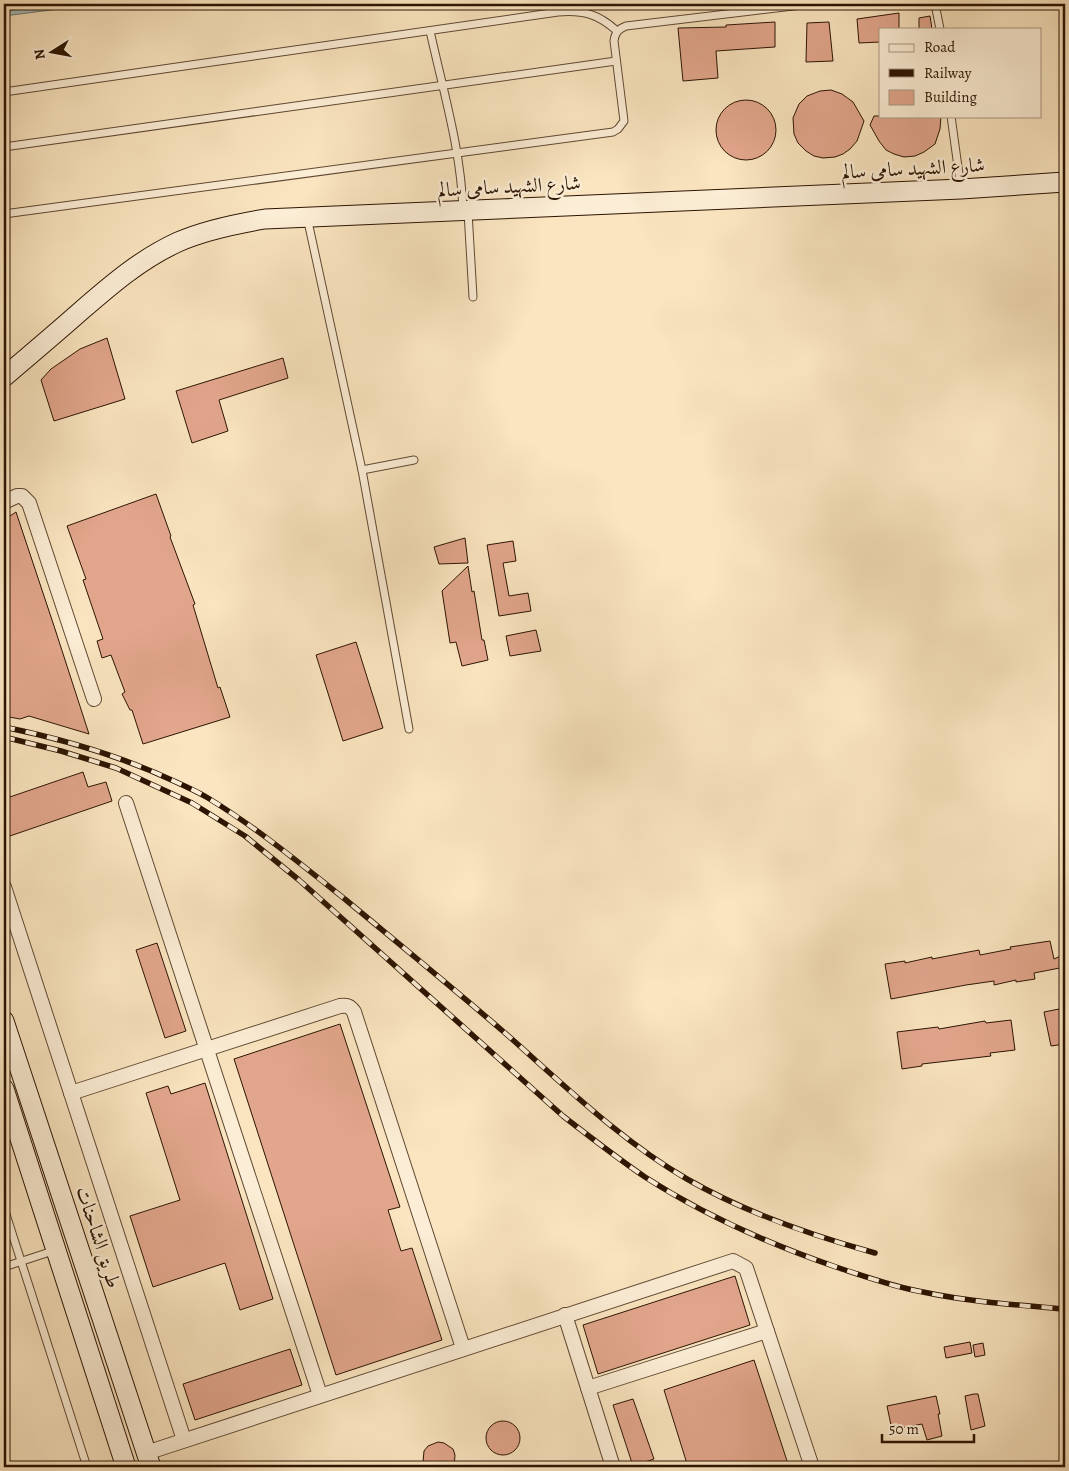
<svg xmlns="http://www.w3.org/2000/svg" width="1069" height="1471" viewBox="0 0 1069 1471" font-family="Alegreya,Amiri,serif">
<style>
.water{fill:#a2bdbc;stroke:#737972}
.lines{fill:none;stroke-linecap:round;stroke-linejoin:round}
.shore{stroke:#67685f;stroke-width:1}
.building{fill:#e2a68c;stroke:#2c1402}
.service-casing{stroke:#604832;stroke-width:9}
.minor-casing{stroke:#604832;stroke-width:16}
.secondary-casing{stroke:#2c1402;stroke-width:21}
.service{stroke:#fceed6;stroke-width:7}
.minor{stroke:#fceed6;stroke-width:14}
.secondary{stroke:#fceed6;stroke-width:19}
.rail-casing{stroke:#2c1402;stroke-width:5.5}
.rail{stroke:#fceed6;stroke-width:4;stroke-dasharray:11;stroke-linecap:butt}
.labels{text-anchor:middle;stroke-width:5;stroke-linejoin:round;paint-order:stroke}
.street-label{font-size:20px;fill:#2c1402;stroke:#fceed6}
</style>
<rect width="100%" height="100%" fill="#fae5c0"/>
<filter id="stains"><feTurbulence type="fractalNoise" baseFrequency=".004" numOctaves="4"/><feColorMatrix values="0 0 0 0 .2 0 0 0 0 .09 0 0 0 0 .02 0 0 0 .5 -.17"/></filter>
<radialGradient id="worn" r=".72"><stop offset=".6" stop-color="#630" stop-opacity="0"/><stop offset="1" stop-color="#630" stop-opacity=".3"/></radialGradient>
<!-- water -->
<path class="water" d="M 4,4 L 98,4 L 4,16 Z"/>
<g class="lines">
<!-- shore -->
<path class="shore" d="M 4,11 L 60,4"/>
</g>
<!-- building -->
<g class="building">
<path d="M 899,13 L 899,29 L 880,29 L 880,42 L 859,43 L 857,19 Z"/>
<path d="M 930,16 L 932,29 L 919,29 L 919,18 Z"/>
<path d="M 775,22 L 775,47 L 716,51 L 718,78 L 683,81 L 678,28 L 726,27 L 726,25 Z"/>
<path d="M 829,22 L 833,61 L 806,62 L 807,23 Z"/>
<path d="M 831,90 L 842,94 L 853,102 L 864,121 L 857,141 L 850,149 L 843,154 L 835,157 L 823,158 L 814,156 L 806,151 L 798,143 L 794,134 L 793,118 L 799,104 L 807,96 L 820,91 Z"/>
<circle cx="746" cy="130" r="30"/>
<path d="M 874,116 L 941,116 L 940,129 L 935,144 L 924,152 L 915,156 L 904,157 L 894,154 L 886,150 L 879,141 L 870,125 Z"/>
<path d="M 107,338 L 125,399 L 54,421 L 41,380 L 51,369 L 80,349 Z"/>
<path d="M 283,358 L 288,378 L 219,400 L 228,431 L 192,443 L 176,391 Z"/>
<path d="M 156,494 L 171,536 L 170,537 L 195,604 L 193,605 L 218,688 L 220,687 L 230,717 L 143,744 L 132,710 L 130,710 L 122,694 L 125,692 L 111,655 L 102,658 L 97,641 L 103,639 L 83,580 L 86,579 L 67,526 Z"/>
<path d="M 16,512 L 55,629 L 89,734 L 29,716 L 20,719 L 4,716 L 4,520 Z"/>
<path d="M 465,538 L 468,563 L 439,564 L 434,547 Z"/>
<path d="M 513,541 L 516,561 L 503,563 L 509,596 L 528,593 L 531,611 L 499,616 L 487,545 Z"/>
<path d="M 468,566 L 472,592 L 474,591 L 482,640 L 484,640 L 488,660 L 462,666 L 456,642 L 450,643 L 442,591 Z"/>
<path d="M 536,630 L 541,651 L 510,656 L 506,636 Z"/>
<path d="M 356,642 L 383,728 L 343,741 L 316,655 Z"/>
<path d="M 83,772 L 88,787 L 106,782 L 112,801 L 4,838 L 4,799 Z"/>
<path d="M 1050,941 L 1054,959 L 1065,954 L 1065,967 L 1034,973 L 1035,979 L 1016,982 L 1016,980 L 994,985 L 994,981 L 966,985 L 891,999 L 885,964 L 905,961 L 905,963 L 932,957 L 932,959 L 979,950 L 980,955 L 1011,949 L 1010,947 Z"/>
<path d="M 157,943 L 186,1031 L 165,1038 L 136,950 Z"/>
<path d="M 1064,1008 L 1065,1044 L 1051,1046 L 1044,1012 Z"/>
<path d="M 1011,1020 L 1015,1050 L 990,1053 L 991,1056 L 922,1064 L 922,1066 L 902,1069 L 897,1032 L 938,1027 L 939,1029 L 985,1021 L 986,1023 Z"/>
<path d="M 340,1024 L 400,1207 L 388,1210 L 401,1251 L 412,1248 L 442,1340 L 336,1375 L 234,1059 Z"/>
<path d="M 205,1083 L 273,1299 L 240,1310 L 225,1263 L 153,1287 L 130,1216 L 180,1200 L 146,1093 L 168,1086 L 171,1094 Z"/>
<path d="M 735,1276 L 750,1325 L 598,1374 L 583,1325 Z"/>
<path d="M 970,1342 L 972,1353 L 946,1358 L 944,1347 Z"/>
<path d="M 983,1343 L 985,1355 L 975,1357 L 973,1345 Z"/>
<path d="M 290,1349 L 302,1385 L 195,1420 L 183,1384 Z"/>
<path d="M 754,1360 L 789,1467 L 688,1467 L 664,1390 Z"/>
<path d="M 974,1394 L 978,1394 L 985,1426 L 971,1430 L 965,1396 Z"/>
<path d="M 936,1396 L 940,1414 L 938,1414 L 942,1436 L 927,1440 L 922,1424 L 892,1430 L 887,1406 Z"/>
<path d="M 633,1399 L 654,1459 L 633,1466 L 613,1405 Z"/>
<circle cx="503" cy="1438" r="17"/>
<path d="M 438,1442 L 444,1443 L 453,1449 L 455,1455 L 454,1467 L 425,1467 L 423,1462 L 424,1451 L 428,1446 Z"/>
</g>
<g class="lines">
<defs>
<g id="service">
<path d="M 935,4 L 940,29"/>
<path d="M 430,31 C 443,90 461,150 463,210"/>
<path d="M 4,92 L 558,12 C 584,10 598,14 617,31"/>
<path d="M 951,116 L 961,189"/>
<path d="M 4,147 L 616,61"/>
<path d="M 468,212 L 473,297"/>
<path d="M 4,214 L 613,132 L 618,129 L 624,121 L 614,41 C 615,33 618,29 626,26 L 810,4"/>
<path d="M 307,217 L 362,470 L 409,729"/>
<path d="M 362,470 L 414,460"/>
<path d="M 4,1208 L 87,1467"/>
<path d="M 4,1267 L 56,1250"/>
</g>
<g id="minor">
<path d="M 4,502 L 17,496 L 22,496 L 29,503 L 94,699"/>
<path d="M 126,803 L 320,1395"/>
<path d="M 4,887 L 184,1440"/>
<path d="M 71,1093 L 340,1006 C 347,1005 350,1006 354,1012 L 463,1348"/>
<path d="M 565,1315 L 613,1467"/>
<path d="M 588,1388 L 767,1331"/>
<path d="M 146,1453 L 733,1261 L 746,1268 L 812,1467"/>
</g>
<g id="secondary">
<path d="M 4,377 C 30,355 56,333 82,310 C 112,284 141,259 178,242 C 205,230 235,224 265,219 L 961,189 L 1065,182"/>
<path d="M 4,1021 L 151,1467"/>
<path d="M 4,1089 L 126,1467"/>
</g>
</defs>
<!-- service casing -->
<use href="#service" class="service-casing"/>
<!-- minor casing -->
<use href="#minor" class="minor-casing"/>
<!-- secondary casing -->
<use href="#secondary" class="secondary-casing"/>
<!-- service -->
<use href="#service" class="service"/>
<!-- minor -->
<use href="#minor" class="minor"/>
<!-- secondary -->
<use href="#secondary" class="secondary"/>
<defs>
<g id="rail">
<path d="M 4,727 C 63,739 121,756 176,782 C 187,787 198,792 208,798 C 257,828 302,865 346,900 C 399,944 453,988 505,1033 C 563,1084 620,1140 687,1179 C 746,1213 810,1235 875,1253"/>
<path d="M 4,737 L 61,751 L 116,768 L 192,803 L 245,836 L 299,880 L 563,1116 C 590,1137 617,1158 645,1177 C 704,1215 769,1244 836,1267 C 864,1276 894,1287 923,1292 C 970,1302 1018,1305 1065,1309"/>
</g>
</defs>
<!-- rail casing -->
<use href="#rail" class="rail-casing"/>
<!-- rail -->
<use href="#rail" class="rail"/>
</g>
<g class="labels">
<!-- street labels -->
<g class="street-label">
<text transform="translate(913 168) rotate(-3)" y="7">شارع الشهيد سامى سالم</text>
<text transform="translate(509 186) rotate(-3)" y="7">شارع الشهيد سامى سالم</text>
<text transform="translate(99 1237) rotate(72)" y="7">طريق الشاحنات</text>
</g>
</g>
<!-- margin -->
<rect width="1069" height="1471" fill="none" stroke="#fae5c0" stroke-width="20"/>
<rect x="5" y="5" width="1059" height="1461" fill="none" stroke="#2c1402" stroke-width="2.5"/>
<rect x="10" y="10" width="1049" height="1451" fill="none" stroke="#2c1402"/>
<!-- legend -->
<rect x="879" y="28" width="162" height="90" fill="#fceed6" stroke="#a99781"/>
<rect x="889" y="44" width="25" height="8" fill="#fceed6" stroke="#a99781"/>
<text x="924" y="52" font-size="15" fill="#2c1402">Road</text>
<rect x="889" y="69" width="25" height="8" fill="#2c1402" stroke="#a99781"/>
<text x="924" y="78" font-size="15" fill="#2c1402">Railway</text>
<rect x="889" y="90" width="25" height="15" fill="#e2a68c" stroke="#a99781"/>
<text x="924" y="102" font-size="15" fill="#2c1402">Building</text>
<!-- north arrow -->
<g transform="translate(52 52) rotate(259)" stroke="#fceed6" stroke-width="4" paint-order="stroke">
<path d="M0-4L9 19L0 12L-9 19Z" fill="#2c1402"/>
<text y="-8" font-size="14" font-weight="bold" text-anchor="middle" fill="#2c1402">N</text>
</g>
<!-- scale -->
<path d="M882 1434v8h92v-8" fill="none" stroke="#2c1402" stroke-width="2.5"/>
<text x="889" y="1434" font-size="15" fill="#2c1402" stroke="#fceed6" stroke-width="4" paint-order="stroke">50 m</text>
<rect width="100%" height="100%" filter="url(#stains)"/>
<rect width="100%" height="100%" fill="url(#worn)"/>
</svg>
